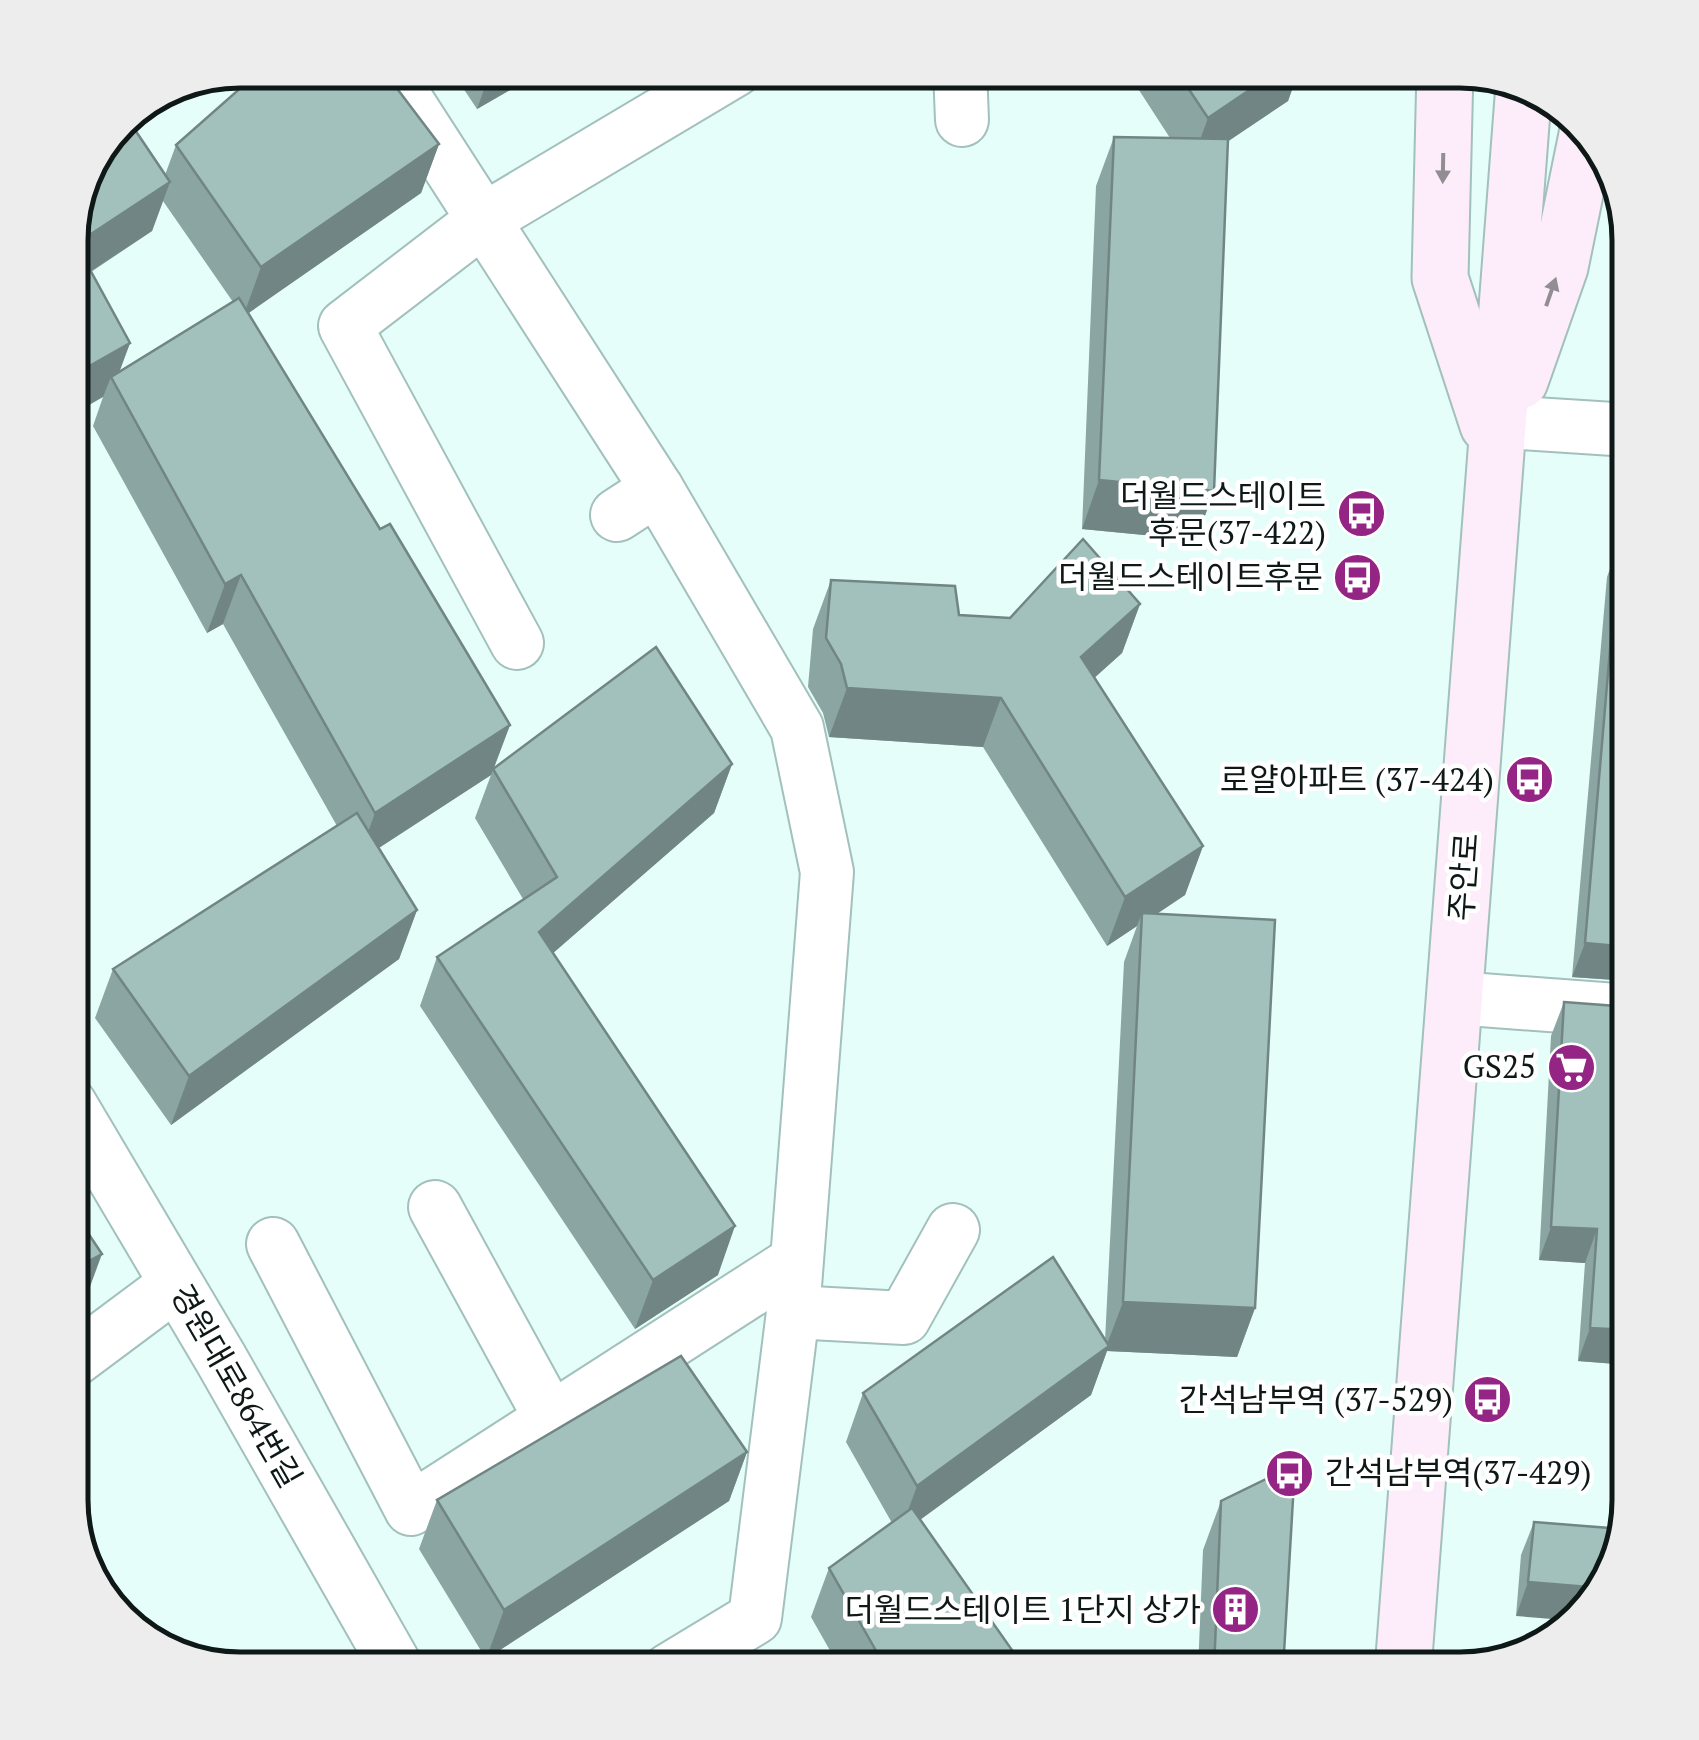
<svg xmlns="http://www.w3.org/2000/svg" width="1699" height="1740" viewBox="0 0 1699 1740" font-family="'PT Serif','Noto Sans KR',serif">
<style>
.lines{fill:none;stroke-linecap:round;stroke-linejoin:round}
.minor-casing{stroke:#a2c0bc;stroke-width:56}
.secondary-casing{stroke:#a2c0bc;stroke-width:59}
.minor{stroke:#fff;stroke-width:52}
.secondary{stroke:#fdecf9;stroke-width:55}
.wall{fill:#8ba5a2;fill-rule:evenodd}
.shaded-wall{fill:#718684}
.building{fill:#a2c0bc;stroke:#718684;stroke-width:2.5}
.oneway{fill:#918d93}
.labels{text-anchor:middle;stroke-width:9;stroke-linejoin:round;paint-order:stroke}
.poi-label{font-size:32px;fill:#0d1817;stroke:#fff;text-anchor:end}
.street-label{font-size:32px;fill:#0d1817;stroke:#fff}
.rim{fill:none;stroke:#0d1817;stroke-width:5}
</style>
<rect width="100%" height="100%" fill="#e5fefa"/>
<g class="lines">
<defs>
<g id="minor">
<path d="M 387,70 L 657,489 L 797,728 L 827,872 L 793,1312 L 755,1618 L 669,1670"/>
<path d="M 960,70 L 962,120"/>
<path d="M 1505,422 L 1629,430"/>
<path d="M 617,515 L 657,489"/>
<path d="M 517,643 L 345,326 L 483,220 L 735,70"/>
<path d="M 1455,998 L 1629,1011"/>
<path d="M 70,1104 L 221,1359 L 398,1670"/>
<path d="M 435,1207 L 551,1419"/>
<path d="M 273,1244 L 411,1509 L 795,1262"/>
<path d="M 793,1312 L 904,1318 L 953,1230"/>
<path d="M 70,1363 L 176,1284"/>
</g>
<g id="secondary">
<path d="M 1445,70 L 1440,278 L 1488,425"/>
<path d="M 1520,381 L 1560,267 L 1588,130"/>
<path d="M 1403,1670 L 1524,85"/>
</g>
</defs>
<!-- minor casing -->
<use href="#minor" class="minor-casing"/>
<!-- secondary casing -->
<use href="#secondary" class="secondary-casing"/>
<!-- minor -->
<use href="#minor" class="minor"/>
<!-- secondary -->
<use href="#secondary" class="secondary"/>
</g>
<!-- wall -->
<g class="wall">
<path d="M 451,70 L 545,70 L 477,109 Z"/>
<path d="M 1126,70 L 1299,70 L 1288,101 L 1228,141 L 1214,491 L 1196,540 L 1082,529 L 1096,186 L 1114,137 L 1170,138 Z"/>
<path d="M 439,144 L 421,193 L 248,313 L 380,529 L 510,725 L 494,768 L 732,764 L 714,813 L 553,953 L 718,1275 L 635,1329 L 420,1006 L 437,957 L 523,899 L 475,818 L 491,775 L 379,848 L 417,910 L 399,959 L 171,1125 L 95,1018 L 113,969 L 337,826 L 223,624 L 207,633 L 93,426 L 103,397 L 70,228 L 165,175 L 176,145 ZM 163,201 L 233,302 L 119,371 L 130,343 L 91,272 L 152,231 Z"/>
<path d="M 1619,544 L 1629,981 L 1572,977 L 1607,577 Z"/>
<path d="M 831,580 L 959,615 L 1010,618 L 1140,604 L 1122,653 L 1094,678 L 1203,846 L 1185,895 L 1157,914 L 1255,1308 L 1237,1357 L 1107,1351 L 1091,1395 L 920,1520 L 1026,1670 L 841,1670 L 811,1617 L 829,1568 L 892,1523 L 846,1442 L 863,1393 L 1105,1341 L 1124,962 L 1137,926 L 1107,946 L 983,747 L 829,737 L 823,713 L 808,687 L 813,629 Z"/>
<path d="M 1564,1002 L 1629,1365 L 1578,1361 L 1585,1263 L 1539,1260 L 1551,1036 Z"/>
<path d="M 747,1452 L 729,1501 L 486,1659 L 419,1549 L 437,1500 Z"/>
<path d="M 1221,1501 L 1283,1670 L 1198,1670 L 1203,1550 Z"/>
<path d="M 1534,1522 L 1622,1529 L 1516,1616 L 1521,1555 Z"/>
</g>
<!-- shaded-wall -->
<g class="shaded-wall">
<path d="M 491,70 L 545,70 L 477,109 Z"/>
<path d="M 1279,70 L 1299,70 L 1288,101 L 1190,167 L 1208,118 Z"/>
<path d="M 439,144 L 421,193 L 243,317 L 261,267 Z"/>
<path d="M 170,182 L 152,231 L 70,285 L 76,244 Z"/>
<path d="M 130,343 L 115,384 L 111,377 L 103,397 L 70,416 L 70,377 Z"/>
<path d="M 1099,480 L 1214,491 L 1196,540 L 1082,529 Z"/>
<path d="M 241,575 L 223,624 L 207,633 L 225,584 Z"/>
<path d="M 1140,604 L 1122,653 L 1063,706 L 1081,657 Z"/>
<path d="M 847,688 L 1001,698 L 983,747 L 829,737 Z"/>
<path d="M 510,725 L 491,775 L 357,862 L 375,813 Z"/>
<path d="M 732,764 L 714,813 L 521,981 L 539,932 Z"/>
<path d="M 1203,846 L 1185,895 L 1141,924 L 1142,913 L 1137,926 L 1107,946 L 1125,897 Z"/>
<path d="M 417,910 L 399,959 L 171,1125 L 189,1076 Z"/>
<path d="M 1585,943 L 1629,947 L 1629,981 L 1572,977 Z"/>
<path d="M 735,1226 L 718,1275 L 635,1329 L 653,1280 Z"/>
<path d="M 1551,1227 L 1597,1229 L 1585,1263 L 1539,1260 Z"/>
<path d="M 102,1254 L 84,1303 L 70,1310 L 70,1271 Z"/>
<path d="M 1123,1302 L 1255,1308 L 1237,1357 L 1107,1351 L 1091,1395 L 899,1535 L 917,1486 L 1106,1347 Z"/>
<path d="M 1590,1328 L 1629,1330 L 1629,1365 L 1578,1361 Z"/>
<path d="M 747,1452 L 729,1501 L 486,1659 L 504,1610 Z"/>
<path d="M 1528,1582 L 1601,1588 L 1577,1621 L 1516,1616 Z"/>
</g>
<!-- building -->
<g class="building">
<path d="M 261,70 L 383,70 L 439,144 L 261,267 L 176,145 Z"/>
<path d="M 1176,70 L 1279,70 L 1208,118 Z"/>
<path d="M 125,115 L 170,182 L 76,244 L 130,343 L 70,377 L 70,228 L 87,165 Z"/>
<path d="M 1114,137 L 1228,139 L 1214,491 L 1099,480 Z"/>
<path d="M 239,298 L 380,529 L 390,524 L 510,725 L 375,813 L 241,575 L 225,584 L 111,377 Z"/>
<path d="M 1083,539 L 1140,604 L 1081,657 L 1203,846 L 1125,897 L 1001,698 L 847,688 L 841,664 L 826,638 L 831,580 L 955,586 L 959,615 L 1010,618 Z"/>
<path d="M 1619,544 L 1629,544 L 1629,947 L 1585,943 Z"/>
<path d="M 656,647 L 732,764 L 539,932 L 735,1226 L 653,1280 L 437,957 L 557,877 L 493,769 Z"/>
<path d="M 357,813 L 417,910 L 189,1076 L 113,969 Z"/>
<path d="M 1142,913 L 1275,920 L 1255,1308 L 1123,1302 Z"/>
<path d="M 1564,1002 L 1629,1007 L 1629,1330 L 1590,1328 L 1597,1229 L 1551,1227 Z"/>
<path d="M 70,1206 L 102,1254 L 70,1271 Z"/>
<path d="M 1053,1257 L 1109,1346 L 917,1486 L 863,1393 Z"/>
<path d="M 681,1356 L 747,1452 L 504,1610 L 437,1500 Z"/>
<path d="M 1295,1465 L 1283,1670 L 1214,1670 L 1221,1501 Z"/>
<path d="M 912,1508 L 1026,1670 L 887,1670 L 829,1568 Z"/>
<path d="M 1534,1522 L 1622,1529 L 1612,1575 L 1601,1588 L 1528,1582 Z"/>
</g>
<!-- one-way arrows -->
<defs><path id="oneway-solid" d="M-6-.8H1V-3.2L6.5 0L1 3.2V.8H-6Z" transform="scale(2.5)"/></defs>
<g class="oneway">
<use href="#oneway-solid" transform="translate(1443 168) rotate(91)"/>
<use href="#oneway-solid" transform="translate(1551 292) rotate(-71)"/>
</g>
<!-- icons -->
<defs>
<symbol id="bus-disc" viewBox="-11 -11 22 22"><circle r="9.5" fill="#952584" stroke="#fff"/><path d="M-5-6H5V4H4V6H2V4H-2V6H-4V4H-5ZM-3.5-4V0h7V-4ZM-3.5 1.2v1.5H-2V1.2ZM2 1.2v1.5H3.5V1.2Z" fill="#fff"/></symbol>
<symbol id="supermarket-disc" viewBox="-11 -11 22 22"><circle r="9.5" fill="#952584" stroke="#fff"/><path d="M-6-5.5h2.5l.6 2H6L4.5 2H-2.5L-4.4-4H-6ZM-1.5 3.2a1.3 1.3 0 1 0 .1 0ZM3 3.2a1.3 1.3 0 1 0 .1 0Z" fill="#fff"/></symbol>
<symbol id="building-disc" viewBox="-11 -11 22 22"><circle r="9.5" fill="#952584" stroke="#fff"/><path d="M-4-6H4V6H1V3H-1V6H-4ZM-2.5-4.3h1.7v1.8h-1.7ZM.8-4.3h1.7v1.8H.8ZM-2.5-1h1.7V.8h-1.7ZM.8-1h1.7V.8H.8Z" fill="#fff"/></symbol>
</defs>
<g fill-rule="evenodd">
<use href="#bus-disc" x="1334" y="486" width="55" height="55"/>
<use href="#bus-disc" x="1330" y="550" width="55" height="55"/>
<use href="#bus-disc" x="1502" y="752" width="55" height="55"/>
<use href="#supermarket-disc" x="1544" y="1040" width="55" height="55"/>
<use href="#bus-disc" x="1460" y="1372" width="55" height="55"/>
<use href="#bus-disc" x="1262" y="1446" width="55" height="55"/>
<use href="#building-disc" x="1208" y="1582" width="55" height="55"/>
</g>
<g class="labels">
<!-- poi labels -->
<g class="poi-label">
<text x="1326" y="507">더월드스테이트<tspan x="1326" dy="37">후문(37-422)</tspan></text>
<text x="1323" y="588">더월드스테이트후문</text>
<text x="1494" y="791">로얄아파트 (37-424)</text>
<text x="1536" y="1078">GS25</text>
<text x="1453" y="1411">간석남부역 (37-529)</text>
<text x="1325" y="1484" text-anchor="start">간석남부역(37-429)</text>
<text x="1201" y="1621">더월드스테이트 1단지 상가</text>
</g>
<!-- street labels -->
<g class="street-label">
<text transform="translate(1464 877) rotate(-86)" y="11">주안로</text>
<text transform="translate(236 1386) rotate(60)" y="11">경원대로864번길</text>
</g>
</g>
<!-- crop -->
<path d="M0 0H1699V1740H0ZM240 88H1460A152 152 0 0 1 1612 240V1500A152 152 0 0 1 1460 1652H240A152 152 0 0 1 88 1500V240A152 152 0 0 1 240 88Z" fill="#ecedec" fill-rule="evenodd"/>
<path class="rim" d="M240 88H1460A152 152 0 0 1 1612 240V1500A152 152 0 0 1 1460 1652H240A152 152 0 0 1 88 1500V240A152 152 0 0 1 240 88Z"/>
</svg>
